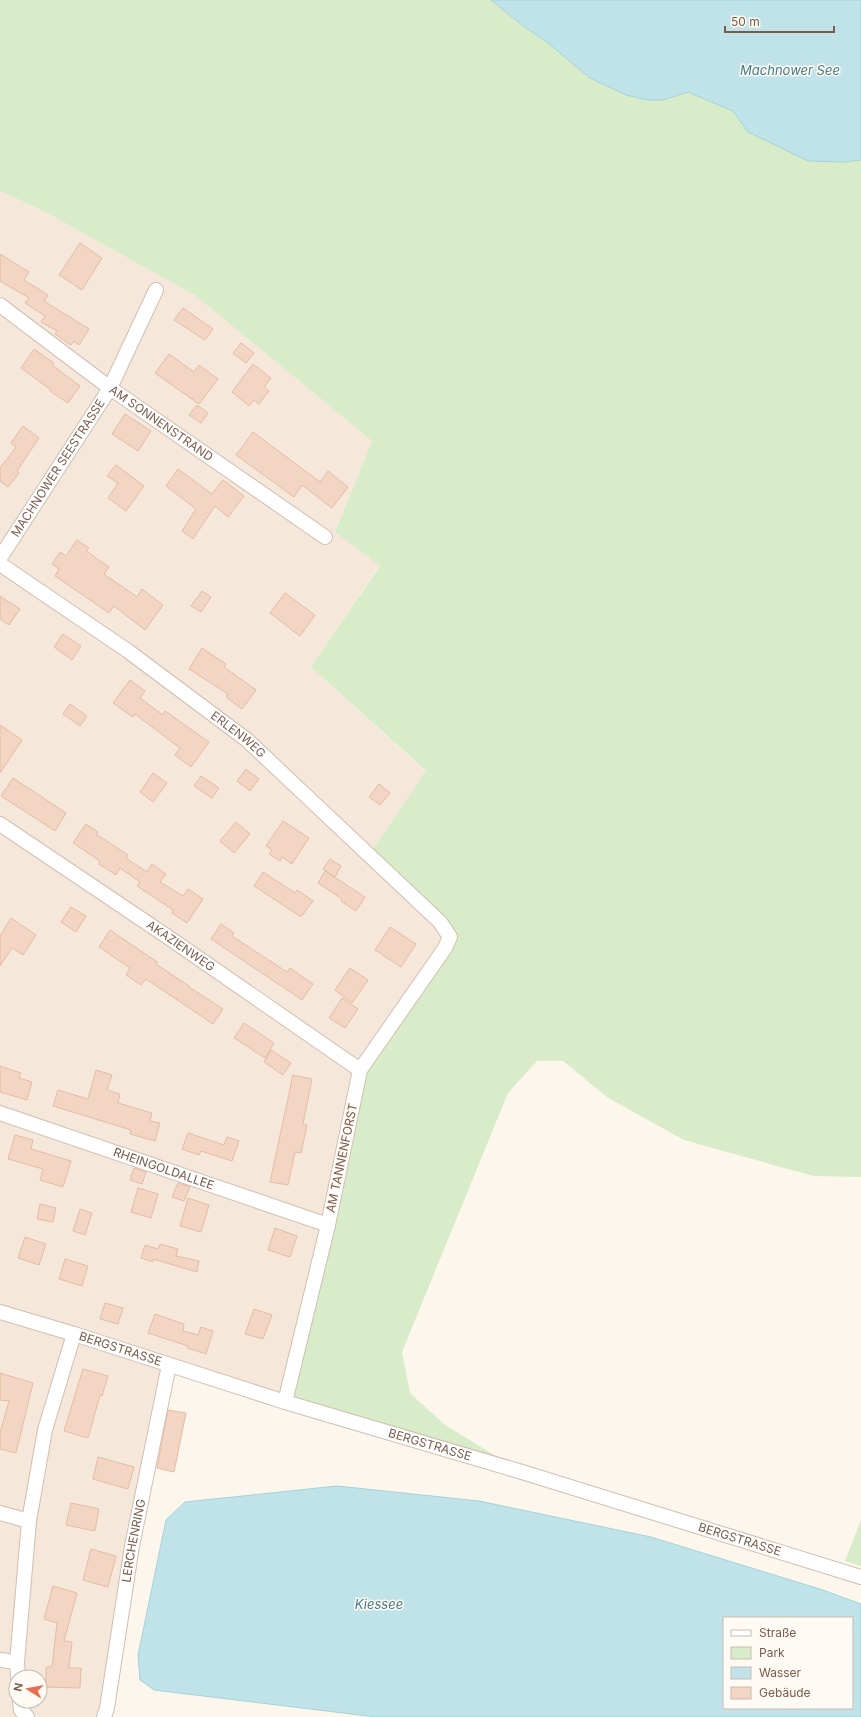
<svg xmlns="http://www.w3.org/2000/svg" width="861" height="1717" viewBox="0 0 861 1717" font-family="Inter,sans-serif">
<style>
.residential{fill:#f5e8da;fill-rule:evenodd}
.green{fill:#d8ecc9}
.water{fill:#bfe3e8;stroke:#a5d3da;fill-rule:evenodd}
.building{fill:#f3d5c3;stroke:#e6bba3}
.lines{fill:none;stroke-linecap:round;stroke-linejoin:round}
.street-casing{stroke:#d1beb0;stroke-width:16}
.street{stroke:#fff;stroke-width:14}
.labels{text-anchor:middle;stroke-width:3;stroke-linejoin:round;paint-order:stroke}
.street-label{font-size:12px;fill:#7a5c4d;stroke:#fffaf3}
.water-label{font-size:13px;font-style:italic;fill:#437c86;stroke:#fffaf3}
</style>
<rect width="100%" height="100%" fill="#fdf6ec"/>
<!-- residential -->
<path class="residential" d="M 0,191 L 47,213 L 196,296 L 372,441 L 335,532 L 380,565 L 311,667 L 426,772 L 369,855 L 450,937 L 285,1402 L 169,1365 L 104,1717 L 0,1717 ZM 16,1677 L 40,1677 L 40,1701 L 16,1701 Z"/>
<!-- green -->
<g class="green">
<path d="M 0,0 L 491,0 L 522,25 L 548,42 L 590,78 L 626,95 L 648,100 L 663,100 L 688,92 L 733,111 L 748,132 L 808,161 L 845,162 L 861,160 L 861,1177 L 813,1176 L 684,1140 L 608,1098 L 563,1061 L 537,1061 L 508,1093 L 402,1352 L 410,1393 L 445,1425 L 522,1472 L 285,1402 L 360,1070 L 450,937 L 369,855 L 426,771 L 311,667 L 380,566 L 335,532 L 372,441 L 196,296 L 47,213 L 0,191 Z"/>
<path d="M 861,1520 L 861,1566 L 845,1561 Z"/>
</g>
<!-- water -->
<g class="water">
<path d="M 491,0 L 861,0 L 861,160 L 845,162 L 808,161 L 748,132 L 733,111 L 688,92 L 663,100 L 648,100 L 626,95 L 590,78 L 548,43 L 522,25 Z"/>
<path d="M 337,1486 L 479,1501 L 651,1537 L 823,1590 L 861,1604 L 861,1717 L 376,1717 L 154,1690 L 140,1680 L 138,1655 L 166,1520 L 185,1502 ZM 724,1618 L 852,1618 L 852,1708 L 724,1708 Z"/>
</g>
<!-- building -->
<g class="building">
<path d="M 80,243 L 102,258 L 82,290 L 59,275 Z"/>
<path d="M 0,254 L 29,272 L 24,280 L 48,295 L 44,301 L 89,329 L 79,345 L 74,341 L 71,345 L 55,334 L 57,331 L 41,322 L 45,316 L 25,303 L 29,298 L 0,281 Z"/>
<path d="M 183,308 L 213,329 L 205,340 L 174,320 Z"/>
<path d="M 241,343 L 254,353 L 246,363 L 233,353 Z"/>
<path d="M 34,349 L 54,363 L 52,365 L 80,386 L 68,403 L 50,391 L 51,390 L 21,368 Z"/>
<path d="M 169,354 L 194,372 L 199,365 L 218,379 L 199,404 L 155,373 Z"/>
<path d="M 253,364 L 271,378 L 264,387 L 269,391 L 259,404 L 254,400 L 249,406 L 232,392 Z"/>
<path d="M 197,405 L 208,413 L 201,423 L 189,415 Z"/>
<path d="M 125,414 L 151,431 L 138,451 L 112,434 Z"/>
<path d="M 23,426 L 39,438 L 17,471 L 19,473 L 8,487 L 0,481 L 0,468 L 16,447 L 11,443 Z"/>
<path d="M 253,432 L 320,482 L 328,471 L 348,487 L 332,508 L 302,485 L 294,497 L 236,455 Z"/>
<path d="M 116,465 L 144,486 L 126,511 L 108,498 L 118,483 L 107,476 Z"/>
<path d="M 178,469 L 212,494 L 223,480 L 244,496 L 228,517 L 215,506 L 193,539 L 182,531 L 196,509 L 166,486 Z"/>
<path d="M 77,540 L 89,548 L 86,551 L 109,567 L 104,574 L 137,597 L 142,589 L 163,605 L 145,630 L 114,606 L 109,613 L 55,576 L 59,569 L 52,564 L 60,552 L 66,556 Z"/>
<path d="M 202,591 L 211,597 L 201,612 L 191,606 Z"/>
<path d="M 285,593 L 315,615 L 300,636 L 270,613 Z"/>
<path d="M 0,596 L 20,609 L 9,625 L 0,619 Z"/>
<path d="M 63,634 L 81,646 L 72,660 L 54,647 Z"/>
<path d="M 202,648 L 226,664 L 224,667 L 256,690 L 242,709 L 226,697 L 228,694 L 189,669 Z"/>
<path d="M 130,680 L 145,691 L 140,698 L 163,715 L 165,711 L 209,742 L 191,767 L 175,755 L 180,748 L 135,714 L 133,717 L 113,703 Z"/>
<path d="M 70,704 L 87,716 L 80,726 L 63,714 Z"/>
<path d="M 0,725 L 22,740 L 0,773 Z"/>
<path d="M 246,769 L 259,779 L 250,791 L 237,781 Z"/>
<path d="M 153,773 L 167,783 L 153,802 L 140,792 Z"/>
<path d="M 201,776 L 219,788 L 212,798 L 194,786 Z"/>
<path d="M 13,778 L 66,813 L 55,831 L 1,796 Z"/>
<path d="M 379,784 L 390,793 L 380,805 L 369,797 Z"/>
<path d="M 283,821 L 309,838 L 292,864 L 282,857 L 280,861 L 269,854 L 272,850 L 266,846 Z"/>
<path d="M 236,822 L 250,834 L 234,853 L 220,841 Z"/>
<path d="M 86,824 L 98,832 L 96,834 L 128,855 L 126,858 L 147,872 L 152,864 L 166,874 L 160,882 L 183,896 L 188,889 L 203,899 L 187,923 L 172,913 L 173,910 L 137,886 L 140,882 L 120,868 L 116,875 L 99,864 L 100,861 L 73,843 Z"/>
<path d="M 330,859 L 341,866 L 335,877 L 323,869 Z"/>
<path d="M 325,871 L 365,897 L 356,911 L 341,901 L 342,899 L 318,883 Z"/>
<path d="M 263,872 L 295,893 L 297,890 L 313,901 L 301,917 L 254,886 Z"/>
<path d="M 71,907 L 86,916 L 76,932 L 61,922 Z"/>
<path d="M 11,918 L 36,935 L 23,955 L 12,948 L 0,966 L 0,936 Z"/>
<path d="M 221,924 L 234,933 L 232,936 L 287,972 L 290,968 L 313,984 L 302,1000 L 211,939 Z"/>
<path d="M 390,927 L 416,944 L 401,967 L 375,950 Z"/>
<path d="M 110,930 L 157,962 L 156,964 L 189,986 L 189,987 L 223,1009 L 213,1024 L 146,979 L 141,985 L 126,975 L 130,968 L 99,947 Z"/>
<path d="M 350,968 L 368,980 L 352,1003 L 335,990 Z"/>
<path d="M 342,998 L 358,1009 L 345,1028 L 329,1018 Z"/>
<path d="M 244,1023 L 274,1043 L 265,1058 L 234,1038 Z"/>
<path d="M 271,1050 L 291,1063 L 283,1075 L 264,1062 Z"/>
<path d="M 0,1066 L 21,1073 L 19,1078 L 32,1082 L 27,1100 L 0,1092 Z"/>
<path d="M 96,1070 L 112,1075 L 107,1090 L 120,1094 L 118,1103 L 152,1113 L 150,1121 L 160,1123 L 155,1141 L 130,1134 L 131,1130 L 53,1106 L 58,1090 L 88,1099 Z"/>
<path d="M 293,1075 L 312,1079 L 303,1124 L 307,1125 L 301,1153 L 295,1152 L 288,1185 L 270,1182 Z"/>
<path d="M 188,1133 L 224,1145 L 227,1137 L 239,1141 L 232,1161 L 201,1151 L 199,1155 L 182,1149 Z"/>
<path d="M 15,1135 L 33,1140 L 31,1149 L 71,1161 L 63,1187 L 40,1180 L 43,1169 L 8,1159 Z"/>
<path d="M 134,1168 L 146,1172 L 142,1184 L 130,1180 Z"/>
<path d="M 178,1183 L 190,1187 L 184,1201 L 172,1197 Z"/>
<path d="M 138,1188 L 158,1194 L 151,1218 L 131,1212 Z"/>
<path d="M 188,1198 L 209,1205 L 201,1232 L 180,1226 Z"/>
<path d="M 40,1204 L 56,1208 L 53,1222 L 37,1219 Z"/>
<path d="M 80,1209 L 92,1213 L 85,1235 L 73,1231 Z"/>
<path d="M 275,1228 L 297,1236 L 290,1257 L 268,1250 Z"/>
<path d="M 25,1237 L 46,1244 L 39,1265 L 18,1258 Z"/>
<path d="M 160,1244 L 178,1249 L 176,1256 L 199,1261 L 197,1272 L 153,1259 L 153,1262 L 141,1258 L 145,1245 L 158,1249 Z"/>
<path d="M 65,1259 L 88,1266 L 82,1286 L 59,1279 Z"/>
<path d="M 105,1303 L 123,1308 L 118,1324 L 100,1319 Z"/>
<path d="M 254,1309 L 272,1315 L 263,1339 L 245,1334 Z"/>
<path d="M 155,1314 L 184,1324 L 183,1331 L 198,1335 L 201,1327 L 213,1331 L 206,1354 L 187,1348 L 188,1346 L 148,1333 Z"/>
<path d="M 83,1369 L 108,1376 L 102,1396 L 100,1395 L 88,1438 L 64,1431 Z"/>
<path d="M 0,1373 L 33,1383 L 16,1453 L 0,1449 L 0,1433 L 9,1401 L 0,1400 Z"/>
<path d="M 168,1410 L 186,1413 L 174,1472 L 157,1468 Z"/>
<path d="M 98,1457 L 134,1467 L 128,1489 L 93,1479 Z"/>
<path d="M 71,1503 L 99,1509 L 95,1531 L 66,1525 Z"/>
<path d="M 91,1549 L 116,1556 L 108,1587 L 83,1580 Z"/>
<path d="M 53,1586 L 77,1593 L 64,1641 L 72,1642 L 69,1668 L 81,1668 L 80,1688 L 46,1687 L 46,1667 L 52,1667 L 57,1623 L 44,1619 Z"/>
</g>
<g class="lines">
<defs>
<g id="street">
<path id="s1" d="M 0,305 L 110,388 L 325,537"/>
<path id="s2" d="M 0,558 L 110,388 L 156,290"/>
<path id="s3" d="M 0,564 L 128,651 L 247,740 L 440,922 L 450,937 L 445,948 L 360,1070 L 328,1225 L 285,1402"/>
<path id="s4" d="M 0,824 L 165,935 L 360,1070"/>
<path id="s5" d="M 0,1113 L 328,1225"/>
<path id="s6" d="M 0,1312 L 74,1334 L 285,1402 L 522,1472 L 861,1577"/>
<path d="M 0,1513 L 29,1521"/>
<path d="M 0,1660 L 17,1662"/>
<path d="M 18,1677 L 17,1662 L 29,1521 L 45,1430 L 74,1334"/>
<path d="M 20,1701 L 21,1710 L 27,1717"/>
<path id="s7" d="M 104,1717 L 107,1708 L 132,1546 L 169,1365"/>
</g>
</defs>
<!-- street casing -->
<use href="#street" class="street-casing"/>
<!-- street -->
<use href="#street" class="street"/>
</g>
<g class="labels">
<!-- street labels -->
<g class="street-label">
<text dy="4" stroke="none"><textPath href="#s1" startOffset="200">AM SONNENSTRAND</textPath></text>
<text dy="4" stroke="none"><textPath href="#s2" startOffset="107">MACHNOWER SEESTRASSE</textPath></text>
<text dy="4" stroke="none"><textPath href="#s3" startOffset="293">ERLENWEG</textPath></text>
<text dy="4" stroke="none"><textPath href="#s4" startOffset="218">AKAZIENWEG</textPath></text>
<text transform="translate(342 1158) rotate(-78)" y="4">AM TANNENFORST</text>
<text dy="4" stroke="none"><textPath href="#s5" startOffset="173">RHEINGOLDALLEE</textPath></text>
<text dy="4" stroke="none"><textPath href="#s6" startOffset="126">BERGSTRASSE</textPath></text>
<text dy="4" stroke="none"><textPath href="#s6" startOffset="450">BERGSTRASSE</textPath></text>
<text dy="4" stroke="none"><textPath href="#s6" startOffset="774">BERGSTRASSE</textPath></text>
<text dy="4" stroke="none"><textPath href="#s7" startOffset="179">LERCHENRING</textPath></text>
</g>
<!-- water labels -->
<g class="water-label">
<text x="790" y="75">Machnower See</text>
<text x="379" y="1609">Kiessee</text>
</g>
</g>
<!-- legend -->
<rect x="723" y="1617" width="130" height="92" fill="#fffaf3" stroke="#cabbb1"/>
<rect x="731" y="1630" width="20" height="6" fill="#ffffff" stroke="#cabbb1"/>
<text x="759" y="1637" font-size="12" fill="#7a5c4d">Straße</text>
<rect x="731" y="1647" width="20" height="12" fill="#d8ecc9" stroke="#cabbb1"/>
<text x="759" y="1657" font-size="12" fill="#7a5c4d">Park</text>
<rect x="731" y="1667" width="20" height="12" fill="#bfe3e8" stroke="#cabbb1"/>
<text x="759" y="1677" font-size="12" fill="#7a5c4d">Wasser</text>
<rect x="731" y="1687" width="20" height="12" fill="#f3d5c3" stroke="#cabbb1"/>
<text x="759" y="1697" font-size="12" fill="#7a5c4d">Gebäude</text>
<!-- north arrow -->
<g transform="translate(28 1689) rotate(281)"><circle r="19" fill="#fffaf3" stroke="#cabbb1"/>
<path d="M0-3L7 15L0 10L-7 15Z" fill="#e76f51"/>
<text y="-6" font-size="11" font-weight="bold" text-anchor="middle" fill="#7a5c4d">N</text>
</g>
<!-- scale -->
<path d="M725 26v6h109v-6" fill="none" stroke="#7a5c4d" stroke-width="2"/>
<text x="731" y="26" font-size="12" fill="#7a5c4d" stroke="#fffaf3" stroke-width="3" paint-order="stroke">50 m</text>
</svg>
